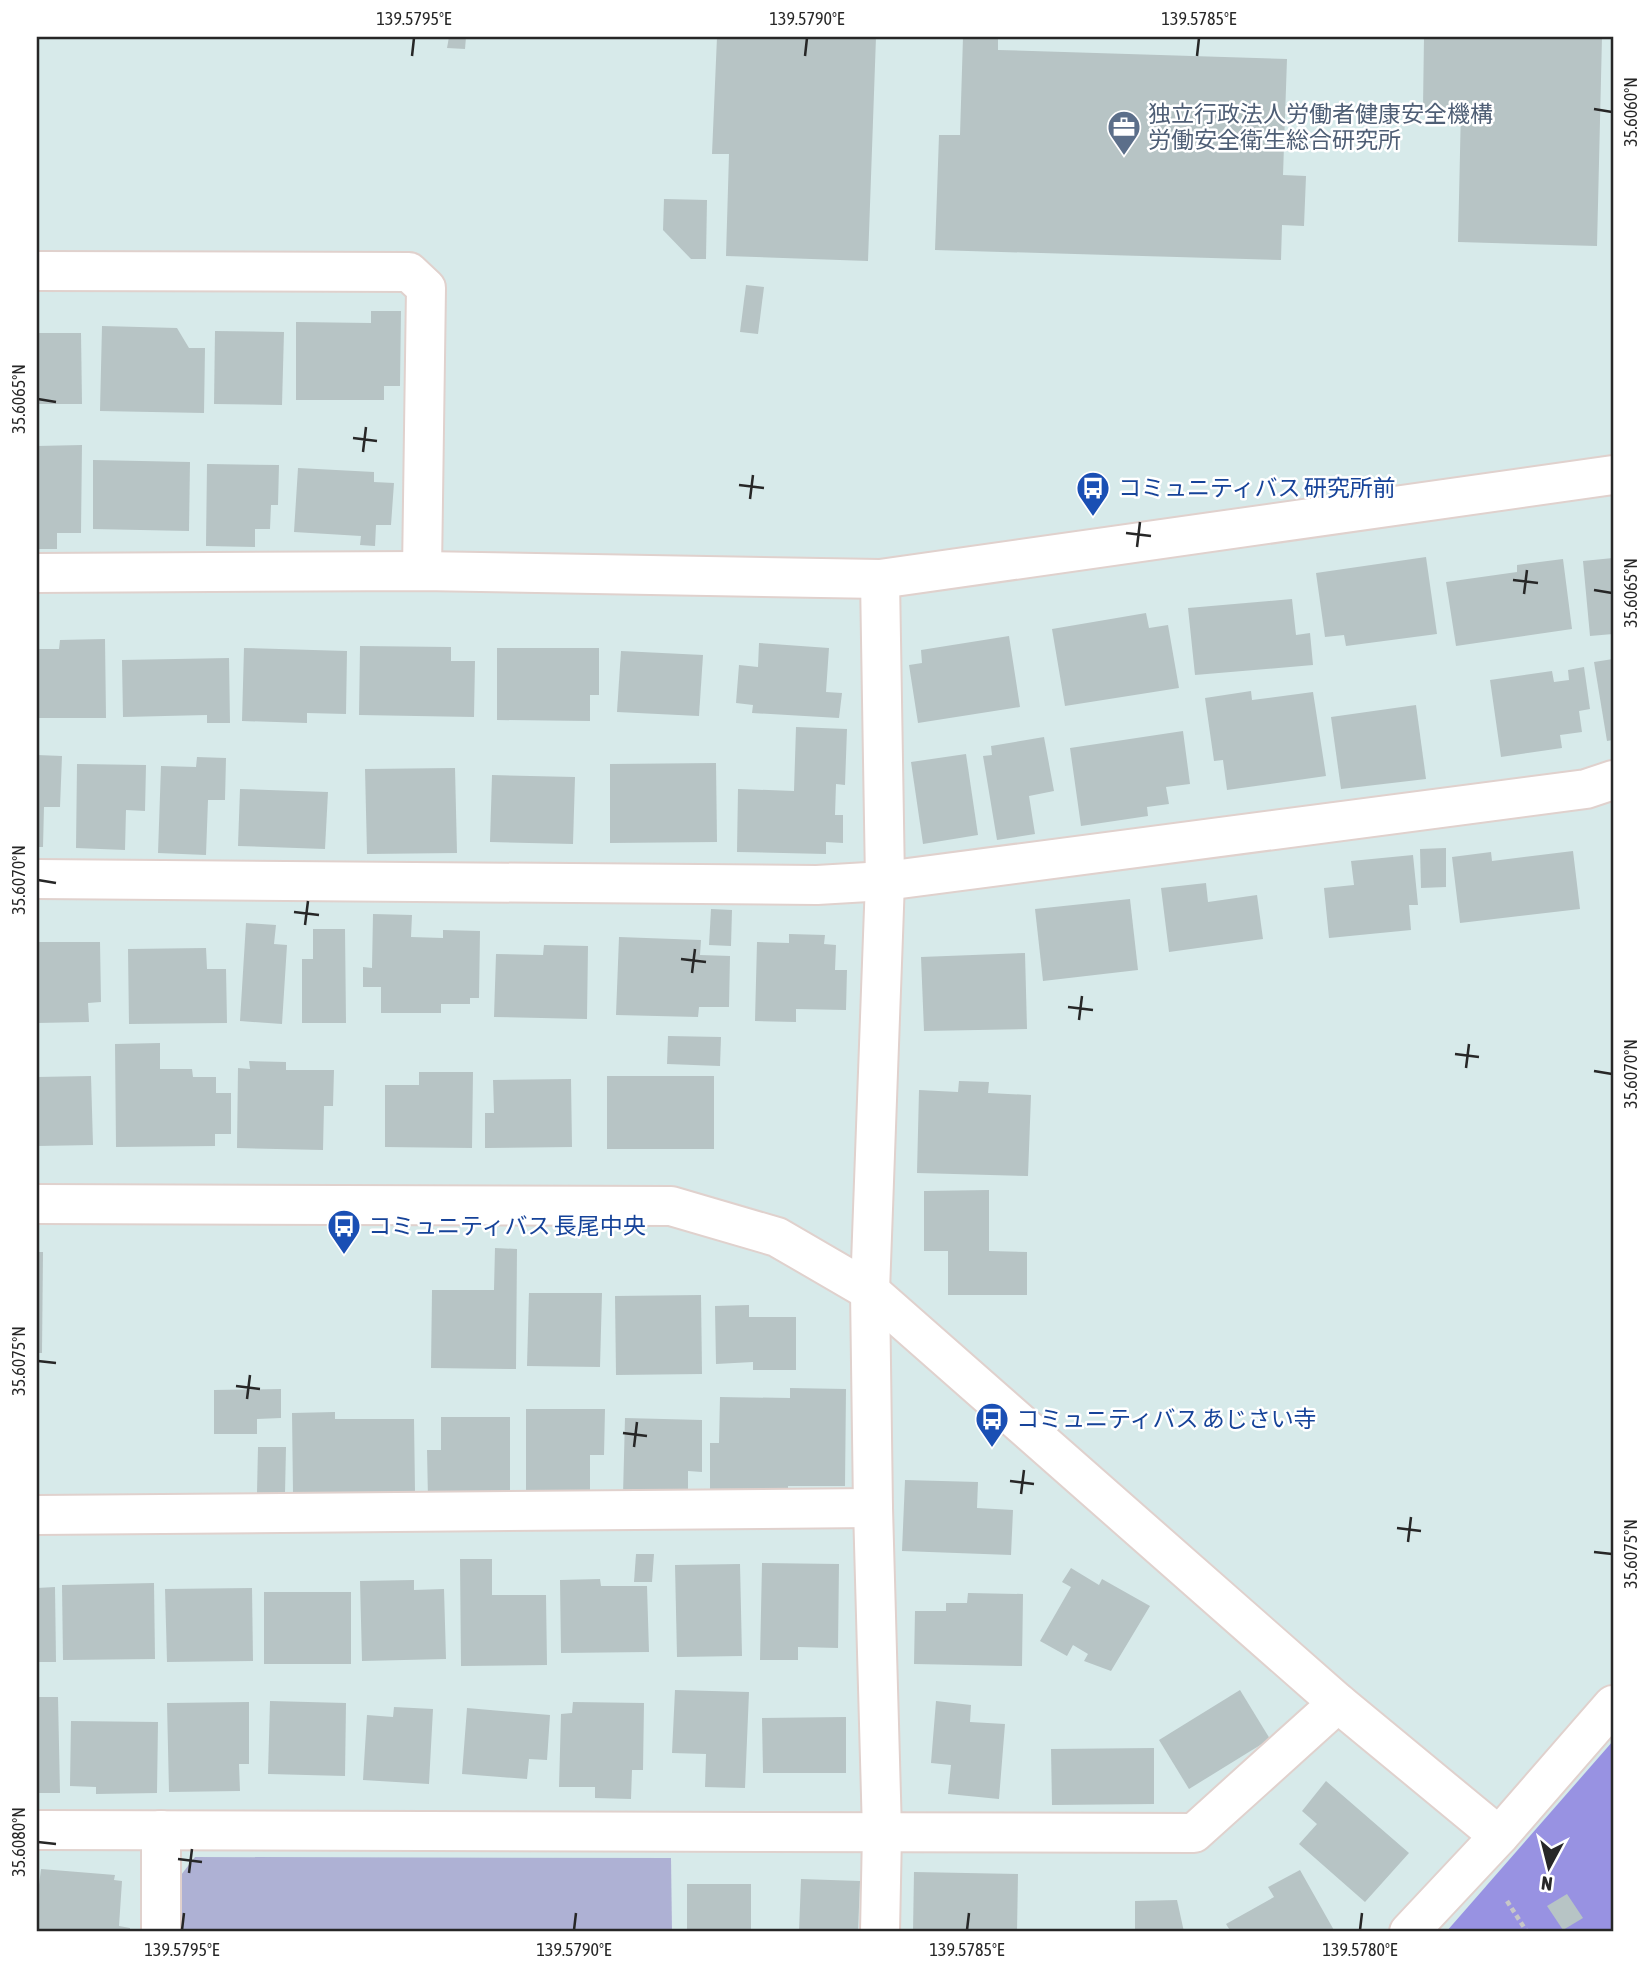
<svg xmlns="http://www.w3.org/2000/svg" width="1650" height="1969" viewBox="0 0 1650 1969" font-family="'Asap Condensed','Noto Sans JP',sans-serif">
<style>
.green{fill:#9892e2}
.cemetery{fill:#aeb1d4}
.building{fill:#b7c4c5}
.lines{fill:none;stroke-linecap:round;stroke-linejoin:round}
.minor-casing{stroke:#e0d1cd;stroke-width:42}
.path{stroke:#c7c7c7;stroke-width:4.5;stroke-dasharray:5 3.5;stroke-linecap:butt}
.minor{stroke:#fff;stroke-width:38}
.ticks{fill:none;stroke:#272727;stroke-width:2.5}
.labels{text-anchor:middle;stroke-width:5;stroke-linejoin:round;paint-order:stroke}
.service-label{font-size:23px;fill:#4e5e75;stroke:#fff;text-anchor:start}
.transit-label{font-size:23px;fill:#164399;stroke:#fff;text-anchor:start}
.neatline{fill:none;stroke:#272727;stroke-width:2.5}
.ticks-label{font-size:18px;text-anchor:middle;fill:#272727}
</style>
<rect width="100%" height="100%" fill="#d7eaea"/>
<!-- green -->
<path class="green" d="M 1613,1741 L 1613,1932 L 1446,1932 Z"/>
<!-- cemetery -->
<path class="cemetery" d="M 195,1857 L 671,1858 L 672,1932 L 181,1932 L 181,1875 Z"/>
<!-- building -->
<g class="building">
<path d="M 449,37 L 466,37 L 465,49 L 447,48 Z"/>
<path d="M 717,37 L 876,37 L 868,261 L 726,256 L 729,154 L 712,154 Z"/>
<path d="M 963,37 L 998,37 L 998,50 L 1287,59 L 1283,175 L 1306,176 L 1304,226 L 1282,225 L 1281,260 L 935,250 L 939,135 L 960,135 Z"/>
<path d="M 1424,37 L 1602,37 L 1597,246 L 1458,242 L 1461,108 L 1423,107 Z"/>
<path d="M 664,199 L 707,200 L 706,259 L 691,259 L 663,230 Z"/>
<path d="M 746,285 L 764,287 L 758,334 L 740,332 Z"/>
<path d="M 371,311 L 401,311 L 400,386 L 384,386 L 384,400 L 296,400 L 296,322 L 371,323 Z"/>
<path d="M 102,326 L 177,328 L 189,348 L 205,348 L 204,413 L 100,411 Z"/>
<path d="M 215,331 L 284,332 L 282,405 L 214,404 Z"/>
<path d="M 37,333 L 81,333 L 82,404 L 37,404 Z"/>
<path d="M 82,445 L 81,533 L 57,533 L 57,549 L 37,549 L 37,446 Z"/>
<path d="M 93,460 L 190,462 L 189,531 L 93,529 Z"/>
<path d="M 207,464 L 279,465 L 278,505 L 271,505 L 270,529 L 255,529 L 255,547 L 206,546 Z"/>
<path d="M 298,468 L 374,472 L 374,482 L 394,483 L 391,525 L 376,525 L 375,546 L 360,545 L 361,536 L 294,532 Z"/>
<path d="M 1426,557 L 1437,634 L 1346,646 L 1344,635 L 1325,637 L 1316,573 Z"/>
<path d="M 1613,558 L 1613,634 L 1590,636 L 1583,561 Z"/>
<path d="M 1563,559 L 1572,629 L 1456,646 L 1446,582 L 1517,572 L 1517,565 Z"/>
<path d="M 1292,599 L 1296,635 L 1310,633 L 1313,665 L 1195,675 L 1188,608 Z"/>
<path d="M 1146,613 L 1149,628 L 1168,625 L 1179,688 L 1065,706 L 1052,629 Z"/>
<path d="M 1009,636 L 1020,707 L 918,723 L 909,665 L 922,663 L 921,650 Z"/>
<path d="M 105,639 L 106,718 L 37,718 L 37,649 L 59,649 L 60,640 Z"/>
<path d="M 759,643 L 829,648 L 826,692 L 842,693 L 839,718 L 752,713 L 753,705 L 736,703 L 739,665 L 758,667 Z"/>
<path d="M 360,646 L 451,647 L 451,661 L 475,661 L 474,717 L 359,715 Z"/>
<path d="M 244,648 L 347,651 L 346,714 L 307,713 L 307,723 L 242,721 Z"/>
<path d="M 497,648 L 599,648 L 599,695 L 590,695 L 590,721 L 497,720 Z"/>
<path d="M 621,651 L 703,655 L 699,716 L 617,712 Z"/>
<path d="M 229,658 L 230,723 L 207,723 L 207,715 L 123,717 L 122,660 Z"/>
<path d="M 1613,659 L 1613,740 L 1607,741 L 1594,662 Z"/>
<path d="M 1584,667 L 1590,709 L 1579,711 L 1582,732 L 1560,735 L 1562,748 L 1501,757 L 1490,680 L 1552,671 L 1554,682 L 1569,680 L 1568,670 Z"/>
<path d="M 1251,691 L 1252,700 L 1313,692 L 1326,776 L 1227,790 L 1223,760 L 1214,761 L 1205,698 Z"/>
<path d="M 1416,705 L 1426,779 L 1341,789 L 1331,717 Z"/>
<path d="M 796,727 L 847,729 L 845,785 L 836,784 L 835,815 L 843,815 L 843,843 L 826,842 L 826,854 L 737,852 L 738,789 L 794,791 Z"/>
<path d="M 1183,731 L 1190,784 L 1166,787 L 1169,804 L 1147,807 L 1148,816 L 1081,826 L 1070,748 Z"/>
<path d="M 1044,737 L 1054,791 L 1029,796 L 1035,834 L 997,840 L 983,756 L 992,755 L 991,746 Z"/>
<path d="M 966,754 L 978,835 L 923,844 L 911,762 Z"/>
<path d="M 37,755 L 62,756 L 60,807 L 44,807 L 43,847 L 37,847 Z"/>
<path d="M 197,757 L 226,758 L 225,800 L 208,800 L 206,855 L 158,853 L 161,766 L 196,767 Z"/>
<path d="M 716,763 L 717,842 L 610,843 L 610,764 Z"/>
<path d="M 77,764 L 146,765 L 145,811 L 126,810 L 125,850 L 76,848 Z"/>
<path d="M 455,768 L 457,853 L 367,854 L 365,769 Z"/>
<path d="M 492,775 L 575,777 L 573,844 L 490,842 Z"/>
<path d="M 240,789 L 328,792 L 325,849 L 238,846 Z"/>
<path d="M 1446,848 L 1446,887 L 1421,888 L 1420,849 Z"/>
<path d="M 1573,851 L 1580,909 L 1460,923 L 1452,857 L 1491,852 L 1492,861 Z"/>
<path d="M 1413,855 L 1418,905 L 1409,905 L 1411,930 L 1329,938 L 1324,888 L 1354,885 L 1351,861 Z"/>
<path d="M 1206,883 L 1208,902 L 1257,895 L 1263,939 L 1169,952 L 1161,888 Z"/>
<path d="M 1130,899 L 1138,970 L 1043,981 L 1035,909 Z"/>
<path d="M 711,909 L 732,910 L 731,946 L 709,945 Z"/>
<path d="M 373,914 L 412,915 L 411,937 L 443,938 L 443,930 L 480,931 L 479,998 L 470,998 L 470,1004 L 441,1004 L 441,1013 L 381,1013 L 381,987 L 363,987 L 363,967 L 372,968 Z"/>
<path d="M 246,923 L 276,925 L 274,944 L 287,945 L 282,1024 L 240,1021 Z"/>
<path d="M 313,929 L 345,929 L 346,1023 L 302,1023 L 302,959 L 313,959 Z"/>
<path d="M 789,934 L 825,935 L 824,944 L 836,945 L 835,970 L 847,970 L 846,1010 L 796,1009 L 796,1022 L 755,1021 L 757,942 L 789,943 Z"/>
<path d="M 619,937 L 701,940 L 700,955 L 730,956 L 729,1007 L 699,1007 L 698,1017 L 616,1015 Z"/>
<path d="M 37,942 L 100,942 L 101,1002 L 88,1003 L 89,1022 L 37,1023 Z"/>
<path d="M 544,945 L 588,946 L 587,1019 L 494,1017 L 496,954 L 543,955 Z"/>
<path d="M 206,948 L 207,969 L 226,969 L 227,1023 L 129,1024 L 128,949 Z"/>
<path d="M 1025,953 L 1027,1029 L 924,1031 L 921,957 Z"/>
<path d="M 668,1036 L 721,1037 L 720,1066 L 667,1064 Z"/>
<path d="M 160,1043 L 160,1069 L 192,1069 L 193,1077 L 216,1077 L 216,1093 L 231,1093 L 231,1134 L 215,1134 L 215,1146 L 116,1147 L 115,1044 Z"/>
<path d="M 249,1061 L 286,1062 L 286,1070 L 334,1070 L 333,1106 L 324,1106 L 323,1150 L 237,1148 L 238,1068 L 250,1069 Z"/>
<path d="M 419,1072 L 473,1072 L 472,1148 L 385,1147 L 385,1085 L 419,1085 Z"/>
<path d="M 91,1076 L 93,1145 L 37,1146 L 37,1077 Z"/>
<rect x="607" y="1076" width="107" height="73"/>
<path d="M 571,1079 L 572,1147 L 485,1148 L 485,1113 L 494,1113 L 493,1080 Z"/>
<path d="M 959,1081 L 989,1082 L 988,1093 L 1031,1095 L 1028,1176 L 917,1173 L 919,1090 L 958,1092 Z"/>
<path d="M 989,1190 L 989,1251 L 1027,1252 L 1027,1295 L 948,1295 L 948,1251 L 924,1251 L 924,1191 Z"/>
<path d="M 495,1248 L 517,1249 L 516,1369 L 431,1368 L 432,1290 L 494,1290 Z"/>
<path d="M 37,1252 L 43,1252 L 42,1353 L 37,1353 Z"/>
<path d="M 529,1293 L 602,1293 L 600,1367 L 527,1366 Z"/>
<path d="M 701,1295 L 702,1374 L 616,1375 L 615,1296 Z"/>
<path d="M 749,1305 L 749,1317 L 796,1317 L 796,1370 L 753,1370 L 753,1362 L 716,1364 L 715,1306 Z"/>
<path d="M 790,1388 L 846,1389 L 845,1486 L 788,1486 L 788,1501 L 710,1500 L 710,1443 L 719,1443 L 720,1397 L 790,1398 Z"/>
<path d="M 281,1389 L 281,1418 L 257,1419 L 257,1434 L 214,1434 L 214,1390 Z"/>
<path d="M 526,1409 L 605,1409 L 604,1455 L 590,1455 L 590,1491 L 526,1491 Z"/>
<path d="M 335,1412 L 335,1419 L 414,1419 L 415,1492 L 293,1493 L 292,1413 Z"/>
<path d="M 441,1417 L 510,1417 L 510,1498 L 428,1499 L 427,1450 L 441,1450 Z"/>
<path d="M 625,1418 L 702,1420 L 702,1472 L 688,1471 L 688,1496 L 623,1495 Z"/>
<path d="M 258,1447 L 286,1447 L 285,1494 L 257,1493 Z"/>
<path d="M 905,1480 L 978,1482 L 977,1508 L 1013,1510 L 1011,1555 L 902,1551 Z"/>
<path d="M 636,1554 L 654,1554 L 652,1582 L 634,1582 Z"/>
<path d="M 460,1559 L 492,1559 L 492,1595 L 546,1595 L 547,1665 L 461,1666 Z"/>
<path d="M 762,1563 L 839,1564 L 838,1648 L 798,1647 L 798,1660 L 760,1660 Z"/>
<path d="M 740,1564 L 742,1656 L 677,1657 L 675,1565 Z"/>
<path d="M 1071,1568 L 1099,1585 L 1102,1579 L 1150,1606 L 1111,1671 L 1084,1661 L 1088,1654 L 1073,1645 L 1067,1656 L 1040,1641 L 1071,1587 L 1062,1582 Z"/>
<path d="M 600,1579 L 601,1586 L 647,1586 L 649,1652 L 561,1653 L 560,1580 Z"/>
<path d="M 414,1580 L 414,1590 L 444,1589 L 446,1659 L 362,1661 L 360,1581 Z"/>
<path d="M 154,1583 L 155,1659 L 63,1660 L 62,1585 Z"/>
<path d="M 55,1587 L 56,1662 L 37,1662 L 37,1588 Z"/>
<path d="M 252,1588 L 253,1661 L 167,1662 L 165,1589 Z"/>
<rect x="264" y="1592" width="87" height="72"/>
<path d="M 968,1593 L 1023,1594 L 1022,1666 L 914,1664 L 915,1611 L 946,1611 L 946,1603 L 967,1603 Z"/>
<path d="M 675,1690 L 749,1692 L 745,1788 L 705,1787 L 706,1754 L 672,1753 Z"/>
<path d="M 1240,1690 L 1270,1739 L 1189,1789 L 1159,1740 Z"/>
<path d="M 37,1697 L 58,1697 L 60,1793 L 38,1793 Z"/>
<path d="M 270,1701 L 346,1703 L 345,1776 L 268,1774 Z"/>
<path d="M 936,1701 L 971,1705 L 970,1722 L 1005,1724 L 999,1799 L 948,1794 L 951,1765 L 931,1763 Z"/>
<path d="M 249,1702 L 249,1764 L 239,1764 L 240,1791 L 169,1792 L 167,1703 Z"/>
<path d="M 573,1702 L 644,1703 L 643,1770 L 632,1770 L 631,1799 L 595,1798 L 595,1787 L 559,1787 L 561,1714 L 572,1713 Z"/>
<path d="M 394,1707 L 433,1709 L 429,1784 L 363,1780 L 367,1715 L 393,1717 Z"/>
<path d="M 467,1708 L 550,1715 L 547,1760 L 529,1759 L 527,1779 L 462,1774 Z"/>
<path d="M 846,1717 L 846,1773 L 763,1773 L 762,1718 Z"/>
<path d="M 71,1721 L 158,1722 L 157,1793 L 96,1794 L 96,1787 L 70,1786 Z"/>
<path d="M 1154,1748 L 1154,1804 L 1052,1805 L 1051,1749 Z"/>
<path d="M 1326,1781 L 1409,1853 L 1365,1902 L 1299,1844 L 1317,1824 L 1302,1811 Z"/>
<path d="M 41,1869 L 115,1875 L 114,1880 L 122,1881 L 119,1926 L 130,1928 L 130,1932 L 37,1932 L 37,1901 Z"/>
<path d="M 1300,1870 L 1335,1932 L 1231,1932 L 1226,1924 L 1274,1897 L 1268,1887 Z"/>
<path d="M 914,1872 L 1018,1874 L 1017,1932 L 913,1932 Z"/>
<path d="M 801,1879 L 860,1881 L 858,1932 L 799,1932 Z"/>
<path d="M 687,1884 L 751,1884 L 751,1929 L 779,1929 L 779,1932 L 687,1932 Z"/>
<path d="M 1567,1894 L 1583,1918 L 1563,1930 L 1547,1906 Z"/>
<path d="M 1177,1900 L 1184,1932 L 1135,1932 L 1135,1901 Z"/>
<path d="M 1123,1929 L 1123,1932 L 1033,1932 L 1033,1930 Z"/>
</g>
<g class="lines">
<defs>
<g id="minor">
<path d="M 37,271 L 409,272 L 426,288 L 422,571"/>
<path d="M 37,573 L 422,571 L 880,579 L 1613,475"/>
<path d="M 880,579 L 885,881 L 870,1291 L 873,1508 L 882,1832 L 880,1932"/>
<path d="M 37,879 L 817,885 L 885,881 L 1586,789 L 1613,780"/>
<path d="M 37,1204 L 671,1206 L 777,1237 L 870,1291 L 1338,1703 L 1499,1836"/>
<path d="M 37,1515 L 873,1508"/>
<path d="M 37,1830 L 1194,1833 L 1338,1703"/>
<path d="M 161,1932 L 161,1830"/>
<path d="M 1409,1932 L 1499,1836 L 1613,1705"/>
</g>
</defs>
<!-- minor casing -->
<use href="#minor" class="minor-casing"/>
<!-- path -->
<path class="path" d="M 1507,1901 L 1527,1932"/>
<!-- minor -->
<use href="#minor" class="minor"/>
</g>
<!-- ticks -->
<path class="ticks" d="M 412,56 L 414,38M 805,56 L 807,38M 1197,56 L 1199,38M 1594,109 L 1612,112M 38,399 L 56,402M 353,438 L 377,441M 363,452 L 366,427M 739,485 L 764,488M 750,499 L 753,475M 1126,533 L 1151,536M 1137,547 L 1140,522M 1513,580 L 1538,583M 1594,590 L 1612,593M 1524,594 L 1527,570M 38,880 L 56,883M 294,912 L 319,915M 305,925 L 308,901M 681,959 L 706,962M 692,973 L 695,949M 1068,1007 L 1093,1010M 1079,1020 L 1082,996M 1455,1054 L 1479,1057M 1466,1068 L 1469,1044M 1594,1071 L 1612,1074M 38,1361 L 56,1363M 236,1386 L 260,1389M 247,1399 L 250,1375M 623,1433 L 647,1436M 634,1447 L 637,1422M 1010,1481 L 1034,1484M 1021,1494 L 1024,1470M 1397,1528 L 1421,1531M 1408,1542 L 1411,1517M 1594,1552 L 1612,1554M 38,1842 L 56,1844M 178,1859 L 202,1862M 189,1873 L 192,1849M 182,1930 L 184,1913M 574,1930 L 576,1913M 967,1930 L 969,1913M 1360,1930 L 1362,1913"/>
<!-- icons -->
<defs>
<symbol id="office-pin" viewBox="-11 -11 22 30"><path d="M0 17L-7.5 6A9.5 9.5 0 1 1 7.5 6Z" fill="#5c6f8a" stroke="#fff"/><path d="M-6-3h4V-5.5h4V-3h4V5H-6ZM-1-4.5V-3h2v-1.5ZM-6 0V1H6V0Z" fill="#fff"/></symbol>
<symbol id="bus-pin" viewBox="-11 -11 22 30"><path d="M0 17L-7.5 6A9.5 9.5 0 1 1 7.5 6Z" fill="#1a4fb4" stroke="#fff"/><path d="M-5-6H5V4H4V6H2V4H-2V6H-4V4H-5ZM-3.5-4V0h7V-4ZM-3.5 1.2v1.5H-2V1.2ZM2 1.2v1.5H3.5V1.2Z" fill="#fff"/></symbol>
</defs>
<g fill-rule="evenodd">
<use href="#office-pin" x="1105" y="108" width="38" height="52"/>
<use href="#bus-pin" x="1074" y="469" width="38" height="52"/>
<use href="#bus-pin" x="325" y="1207" width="38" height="52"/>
<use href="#bus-pin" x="973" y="1400" width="38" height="52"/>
</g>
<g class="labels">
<!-- service labels -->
<g class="service-label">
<text x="1148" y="122">独立行政法人労働者健康安全機構<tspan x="1148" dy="26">労働安全衛生総合研究所</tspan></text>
</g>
<!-- transit labels -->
<g class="transit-label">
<text x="1118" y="496">コミュニティバス 研究所前</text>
<text x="368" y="1234">コミュニティバス 長尾中央</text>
<text x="1016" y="1427">コミュニティバス あじさい寺</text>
</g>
</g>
<!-- border -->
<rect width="1650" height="1969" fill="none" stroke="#ffffff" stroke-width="77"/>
<!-- north arrow -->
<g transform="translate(1549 1867) rotate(187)" stroke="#ffffff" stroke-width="5" paint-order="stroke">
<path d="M0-5L12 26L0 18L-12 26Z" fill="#272727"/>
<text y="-10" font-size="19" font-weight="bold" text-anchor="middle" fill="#272727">N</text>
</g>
<rect x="38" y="38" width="1574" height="1892" class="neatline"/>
<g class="ticks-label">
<text x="414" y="25">139.5795°E</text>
<text x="807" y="25">139.5790°E</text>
<text x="1199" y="25">139.5785°E</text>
<text transform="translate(1631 112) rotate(-90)" y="6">35.6060°N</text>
<text transform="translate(19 399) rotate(-90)" y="6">35.6065°N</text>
<text transform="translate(1631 593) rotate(-90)" y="6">35.6065°N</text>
<text transform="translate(19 880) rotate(-90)" y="6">35.6070°N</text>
<text transform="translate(1631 1074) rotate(-90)" y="6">35.6070°N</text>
<text transform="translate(19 1361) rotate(-90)" y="6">35.6075°N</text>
<text transform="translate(1631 1554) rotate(-90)" y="6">35.6075°N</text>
<text transform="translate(19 1842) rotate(-90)" y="6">35.6080°N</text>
<text x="182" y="1956">139.5795°E</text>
<text x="574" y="1956">139.5790°E</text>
<text x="967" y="1956">139.5785°E</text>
<text x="1360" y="1956">139.5780°E</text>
</g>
</svg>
